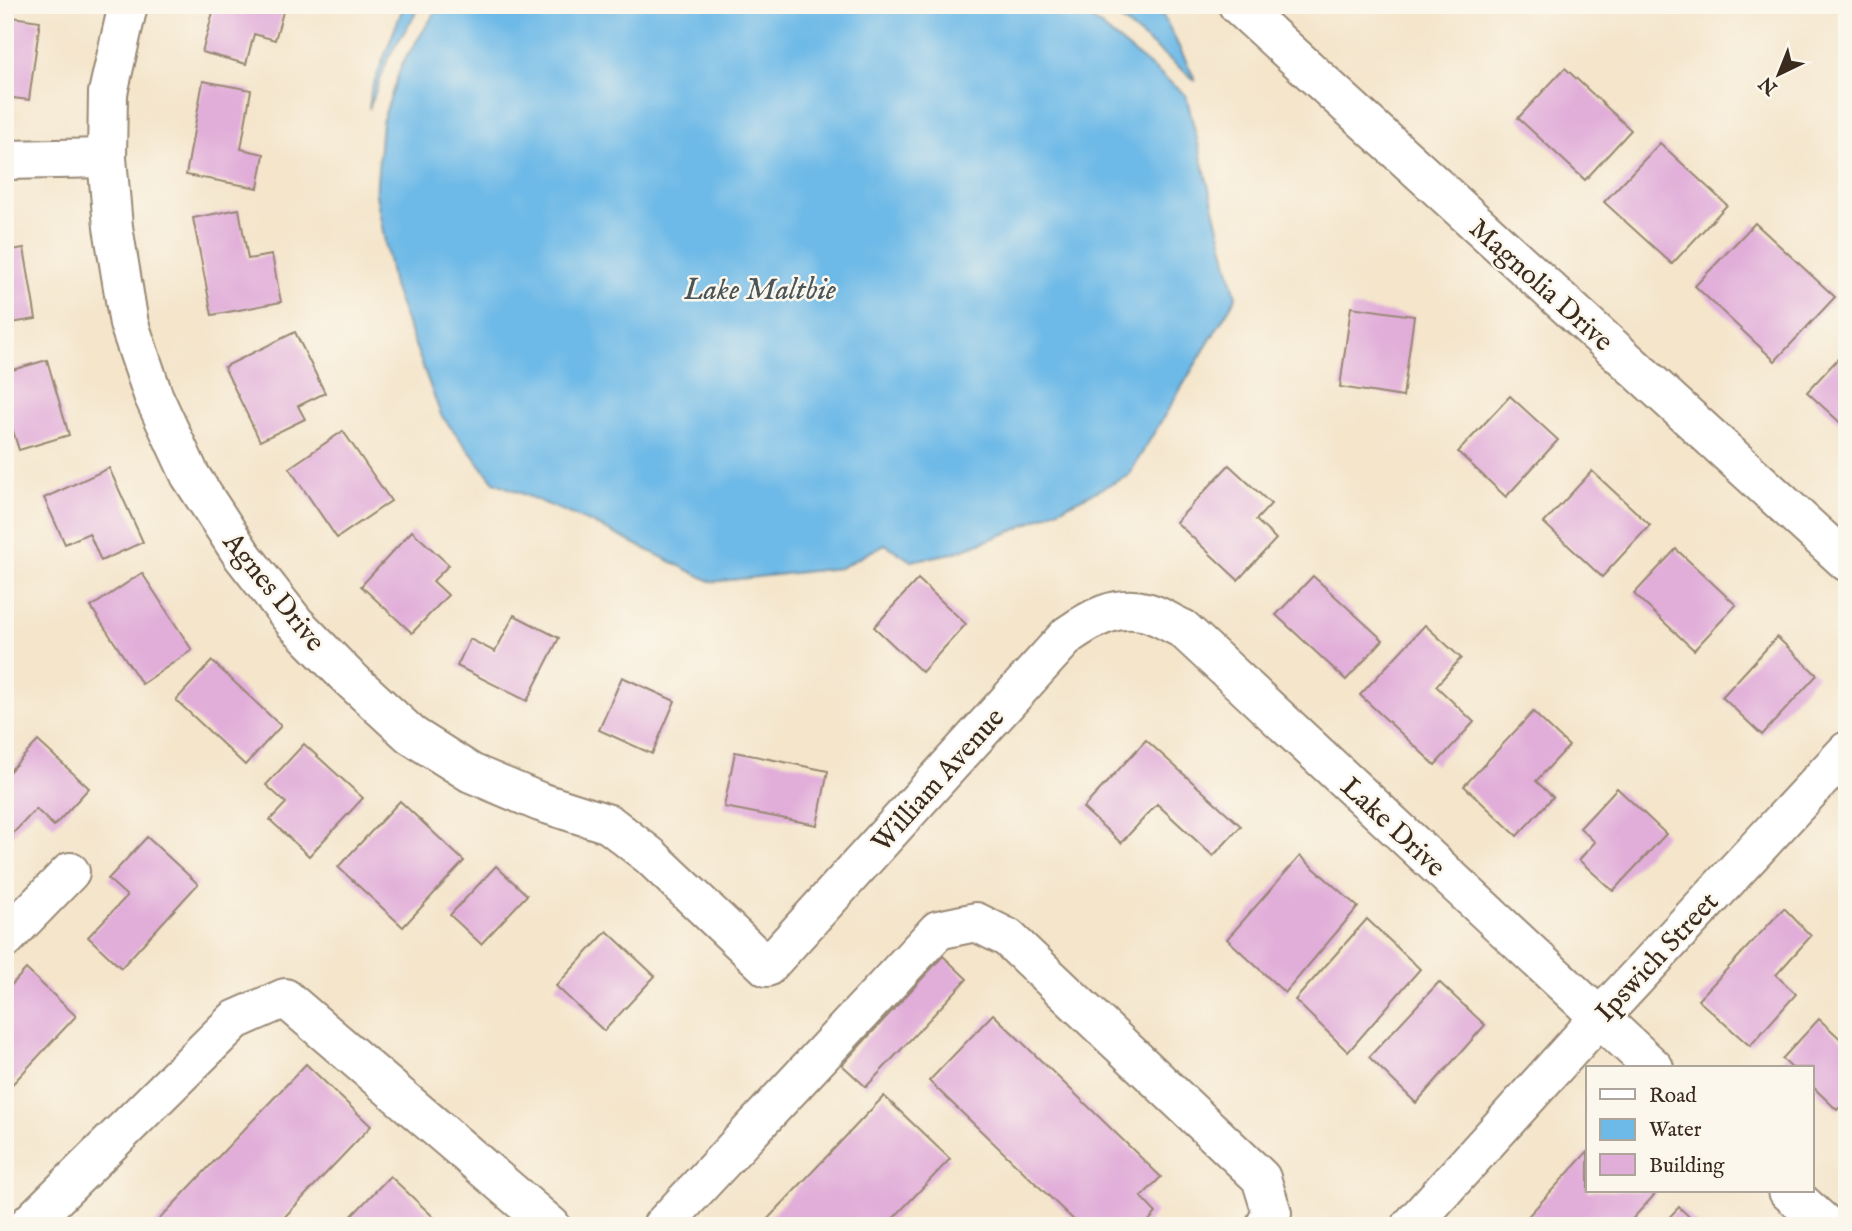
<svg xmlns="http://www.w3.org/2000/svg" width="1852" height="1231" viewBox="0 0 1852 1231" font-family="'IM FELL English',serif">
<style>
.water{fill:#6db9e7;stroke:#547282;stroke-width:2}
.building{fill:#e1add9}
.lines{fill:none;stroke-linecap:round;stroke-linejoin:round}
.minor-casing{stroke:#988874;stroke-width:42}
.minor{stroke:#fff;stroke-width:38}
.labels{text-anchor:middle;stroke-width:5;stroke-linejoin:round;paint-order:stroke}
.street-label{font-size:28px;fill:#3b2a1e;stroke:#fbf7ec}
.water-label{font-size:30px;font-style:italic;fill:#4a555a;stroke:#fbf7ec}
</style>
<rect width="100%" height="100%" fill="#fbf7ec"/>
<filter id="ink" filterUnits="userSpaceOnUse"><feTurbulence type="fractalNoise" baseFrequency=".0143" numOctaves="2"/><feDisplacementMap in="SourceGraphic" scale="14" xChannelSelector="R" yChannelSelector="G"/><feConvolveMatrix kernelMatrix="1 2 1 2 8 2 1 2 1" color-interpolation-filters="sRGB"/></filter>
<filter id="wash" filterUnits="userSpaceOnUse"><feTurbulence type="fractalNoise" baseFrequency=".00686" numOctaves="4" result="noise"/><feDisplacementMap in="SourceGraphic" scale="28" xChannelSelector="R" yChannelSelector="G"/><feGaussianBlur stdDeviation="1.57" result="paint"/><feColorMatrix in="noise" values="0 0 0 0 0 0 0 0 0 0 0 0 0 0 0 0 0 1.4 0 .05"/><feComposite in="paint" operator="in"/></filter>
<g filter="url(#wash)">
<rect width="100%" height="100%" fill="#f4e5cb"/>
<!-- water -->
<g class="water">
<path d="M 404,5 L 421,5 L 389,56 L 369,109 L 371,91 Z"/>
<path d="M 440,5 L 1075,5 L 1186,95 L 1236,297 L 1128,476 L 1015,530 L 953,553 L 911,561 L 885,544 L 840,568 L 712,582 L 599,526 L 494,482 L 441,415 L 393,286 L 376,194 L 382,122 L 402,64 Z"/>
<path d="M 1103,5 L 1158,5 L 1196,81 Z"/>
</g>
<g id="blocks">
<!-- building -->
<g class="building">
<path d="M 215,5 L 285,5 L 275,40 L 254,34 L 246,64 L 202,52 Z"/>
<path d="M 5,16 L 40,21 L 29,100 L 5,97 Z"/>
<path d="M 1565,68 L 1631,130 L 1585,180 L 1518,118 Z"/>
<path d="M 203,81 L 251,90 L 241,149 L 264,154 L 258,188 L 186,175 Z"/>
<path d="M 1660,143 L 1727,205 L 1672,264 L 1604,202 Z"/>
<path d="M 239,209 L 248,259 L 272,255 L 281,302 L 212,315 L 193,218 Z"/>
<path d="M 1755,223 L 1835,297 L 1775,361 L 1695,286 Z"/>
<path d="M 24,248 L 36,319 L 5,324 L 5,251 Z"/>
<path d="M 1351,307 L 1414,316 L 1403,397 L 1340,387 Z"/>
<path d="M 295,332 L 325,393 L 298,406 L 305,419 L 260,441 L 224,367 Z"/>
<path d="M 1847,349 L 1847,429 L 1807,392 Z"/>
<path d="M 47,360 L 69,435 L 19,450 L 5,405 L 5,372 Z"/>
<path d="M 1510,396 L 1558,440 L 1506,497 L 1458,452 Z"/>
<path d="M 343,431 L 391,501 L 337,538 L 289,468 Z"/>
<path d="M 1229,465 L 1271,504 L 1256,520 L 1276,539 L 1238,580 L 1176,522 Z"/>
<path d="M 109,468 L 143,542 L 101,561 L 89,533 L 65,544 L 44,498 Z"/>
<path d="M 1592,471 L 1650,525 L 1602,577 L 1544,523 Z"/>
<path d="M 412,531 L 449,565 L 433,581 L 448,595 L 412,633 L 361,586 Z"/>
<path d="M 1676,549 L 1736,605 L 1694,650 L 1634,594 Z"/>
<path d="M 142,573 L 192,650 L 142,684 L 91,607 Z"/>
<path d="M 1313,576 L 1383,640 L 1346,680 L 1276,615 Z"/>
<path d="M 918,579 L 966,624 L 922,672 L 874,627 Z"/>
<path d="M 514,615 L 559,638 L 527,701 L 457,666 L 470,639 L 495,652 Z"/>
<path d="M 1425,625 L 1461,658 L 1436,686 L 1474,722 L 1435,765 L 1360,695 Z"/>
<path d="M 1777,637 L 1817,675 L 1762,735 L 1722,697 Z"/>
<path d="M 212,661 L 281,726 L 245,765 L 176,700 Z"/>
<path d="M 622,677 L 675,701 L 652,754 L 599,730 Z"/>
<path d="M 1533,712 L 1569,746 L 1536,781 L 1553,797 L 1517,836 L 1464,786 Z"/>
<path d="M 1146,740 L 1241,826 L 1213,856 L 1157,804 L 1121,843 L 1083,808 Z"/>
<path d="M 38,741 L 89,788 L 54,826 L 36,809 L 5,842 L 5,776 Z"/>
<path d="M 304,744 L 363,798 L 309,856 L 270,820 L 286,803 L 266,785 Z"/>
<path d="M 735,752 L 828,771 L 817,825 L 724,807 Z"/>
<path d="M 1617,788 L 1666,834 L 1613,891 L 1579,860 L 1595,842 L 1580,828 Z"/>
<path d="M 400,801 L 464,861 L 403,927 L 338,867 Z"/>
<path d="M 147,837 L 198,884 L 121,968 L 88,937 L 127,896 L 108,879 Z"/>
<path d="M 1300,856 L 1358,907 L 1285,993 L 1227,939 Z"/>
<path d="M 496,866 L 527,895 L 481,944 L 450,915 Z"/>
<path d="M 1784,908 L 1811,936 L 1776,975 L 1796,994 L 1750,1046 L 1698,1000 Z"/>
<path d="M 1367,919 L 1420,969 L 1348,1052 L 1295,1000 Z"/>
<path d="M 607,931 L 655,976 L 604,1031 L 556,986 Z"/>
<path d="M 943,956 L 967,979 L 866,1087 L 842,1065 Z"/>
<path d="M 26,969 L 76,1016 L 5,1092 L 5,992 Z"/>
<path d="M 1439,982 L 1485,1025 L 1416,1103 L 1369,1057 Z"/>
<path d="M 993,1014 L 1161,1177 L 1141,1197 L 1156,1213 L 1144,1226 L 1080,1226 L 929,1081 Z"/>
<path d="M 1819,1019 L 1847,1045 L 1847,1100 L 1837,1110 L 1812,1086 L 1812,1068 L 1792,1068 L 1782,1059 Z"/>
<path d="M 306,1064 L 371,1126 L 276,1226 L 153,1226 Z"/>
<path d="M 884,1096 L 950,1159 L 886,1226 L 761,1226 Z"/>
<path d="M 1588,1151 L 1588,1191 L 1658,1191 L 1626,1226 L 1519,1226 Z"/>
<path d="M 390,1176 L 443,1226 L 342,1226 Z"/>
<path d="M 1679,1207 L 1699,1226 L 1661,1226 Z"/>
</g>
</g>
</g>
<g filter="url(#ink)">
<use href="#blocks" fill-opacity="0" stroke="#988874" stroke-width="2"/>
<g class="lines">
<defs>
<g id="minor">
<path d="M 128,5 L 108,93 L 107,158 L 113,227 L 129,324 L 153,395 L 190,475 L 242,555 L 295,623 L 346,675 L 411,735 L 471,773 L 540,802 L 609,824 L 650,856 L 767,967 L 1068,635 C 1091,619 1116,604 1146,612 C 1159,615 1171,624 1183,629 L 1654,1068"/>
<path d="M 1238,5 L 1847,562"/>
<path d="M 5,160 L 107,158"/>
<path d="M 5,939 L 70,872"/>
<path d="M 1788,1191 L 1827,1226"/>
<path d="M 27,1226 L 235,1020 L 285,998 L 551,1226"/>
<path d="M 662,1226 L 938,930 L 976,922 L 1008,938 L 1261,1178 L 1272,1213 L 1265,1226"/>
<path d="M 1411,1226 L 1599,1018 L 1847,751"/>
</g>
</defs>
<!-- minor casing -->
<use href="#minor" class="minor-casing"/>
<!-- minor -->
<use href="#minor" class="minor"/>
</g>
</g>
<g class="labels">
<!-- street labels -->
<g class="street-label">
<text transform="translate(1542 284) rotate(42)" y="10">Magnolia Drive</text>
<text transform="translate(275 591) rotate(51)" y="10">Agnes Drive</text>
<text transform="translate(937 779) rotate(-48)" y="10">William Avenue</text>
<text transform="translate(1394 826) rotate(43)" y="10">Lake Drive</text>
<text transform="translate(1656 956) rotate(-47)" y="10">Ipswich Street</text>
</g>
<!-- water labels -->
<g class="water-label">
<text x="760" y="299">Lake Maltbie</text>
</g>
</g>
<!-- margin -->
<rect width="1852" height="1231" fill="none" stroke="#fbf7ec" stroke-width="28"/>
<!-- legend -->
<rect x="1586" y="1066" width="228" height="126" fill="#fbf7ec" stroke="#aea59a" stroke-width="2"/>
<rect x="1600" y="1089" width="35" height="10" fill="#ffffff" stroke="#aea59a" stroke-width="2"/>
<text x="1649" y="1102" font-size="21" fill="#3b2a1e">Road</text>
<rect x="1600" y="1119" width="35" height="21" fill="#6db9e7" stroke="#aea59a" stroke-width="2"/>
<text x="1649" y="1136" font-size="21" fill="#3b2a1e">Water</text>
<rect x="1600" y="1154" width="35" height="21" fill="#e1add9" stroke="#aea59a" stroke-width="2"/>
<text x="1649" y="1172" font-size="21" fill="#3b2a1e">Building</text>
<!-- north arrow -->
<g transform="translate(1779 74) rotate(223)" stroke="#fbf7ec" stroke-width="5" paint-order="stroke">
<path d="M0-5L12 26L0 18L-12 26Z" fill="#3b2a1e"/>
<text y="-10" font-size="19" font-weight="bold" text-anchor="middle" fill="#3b2a1e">N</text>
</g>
</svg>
